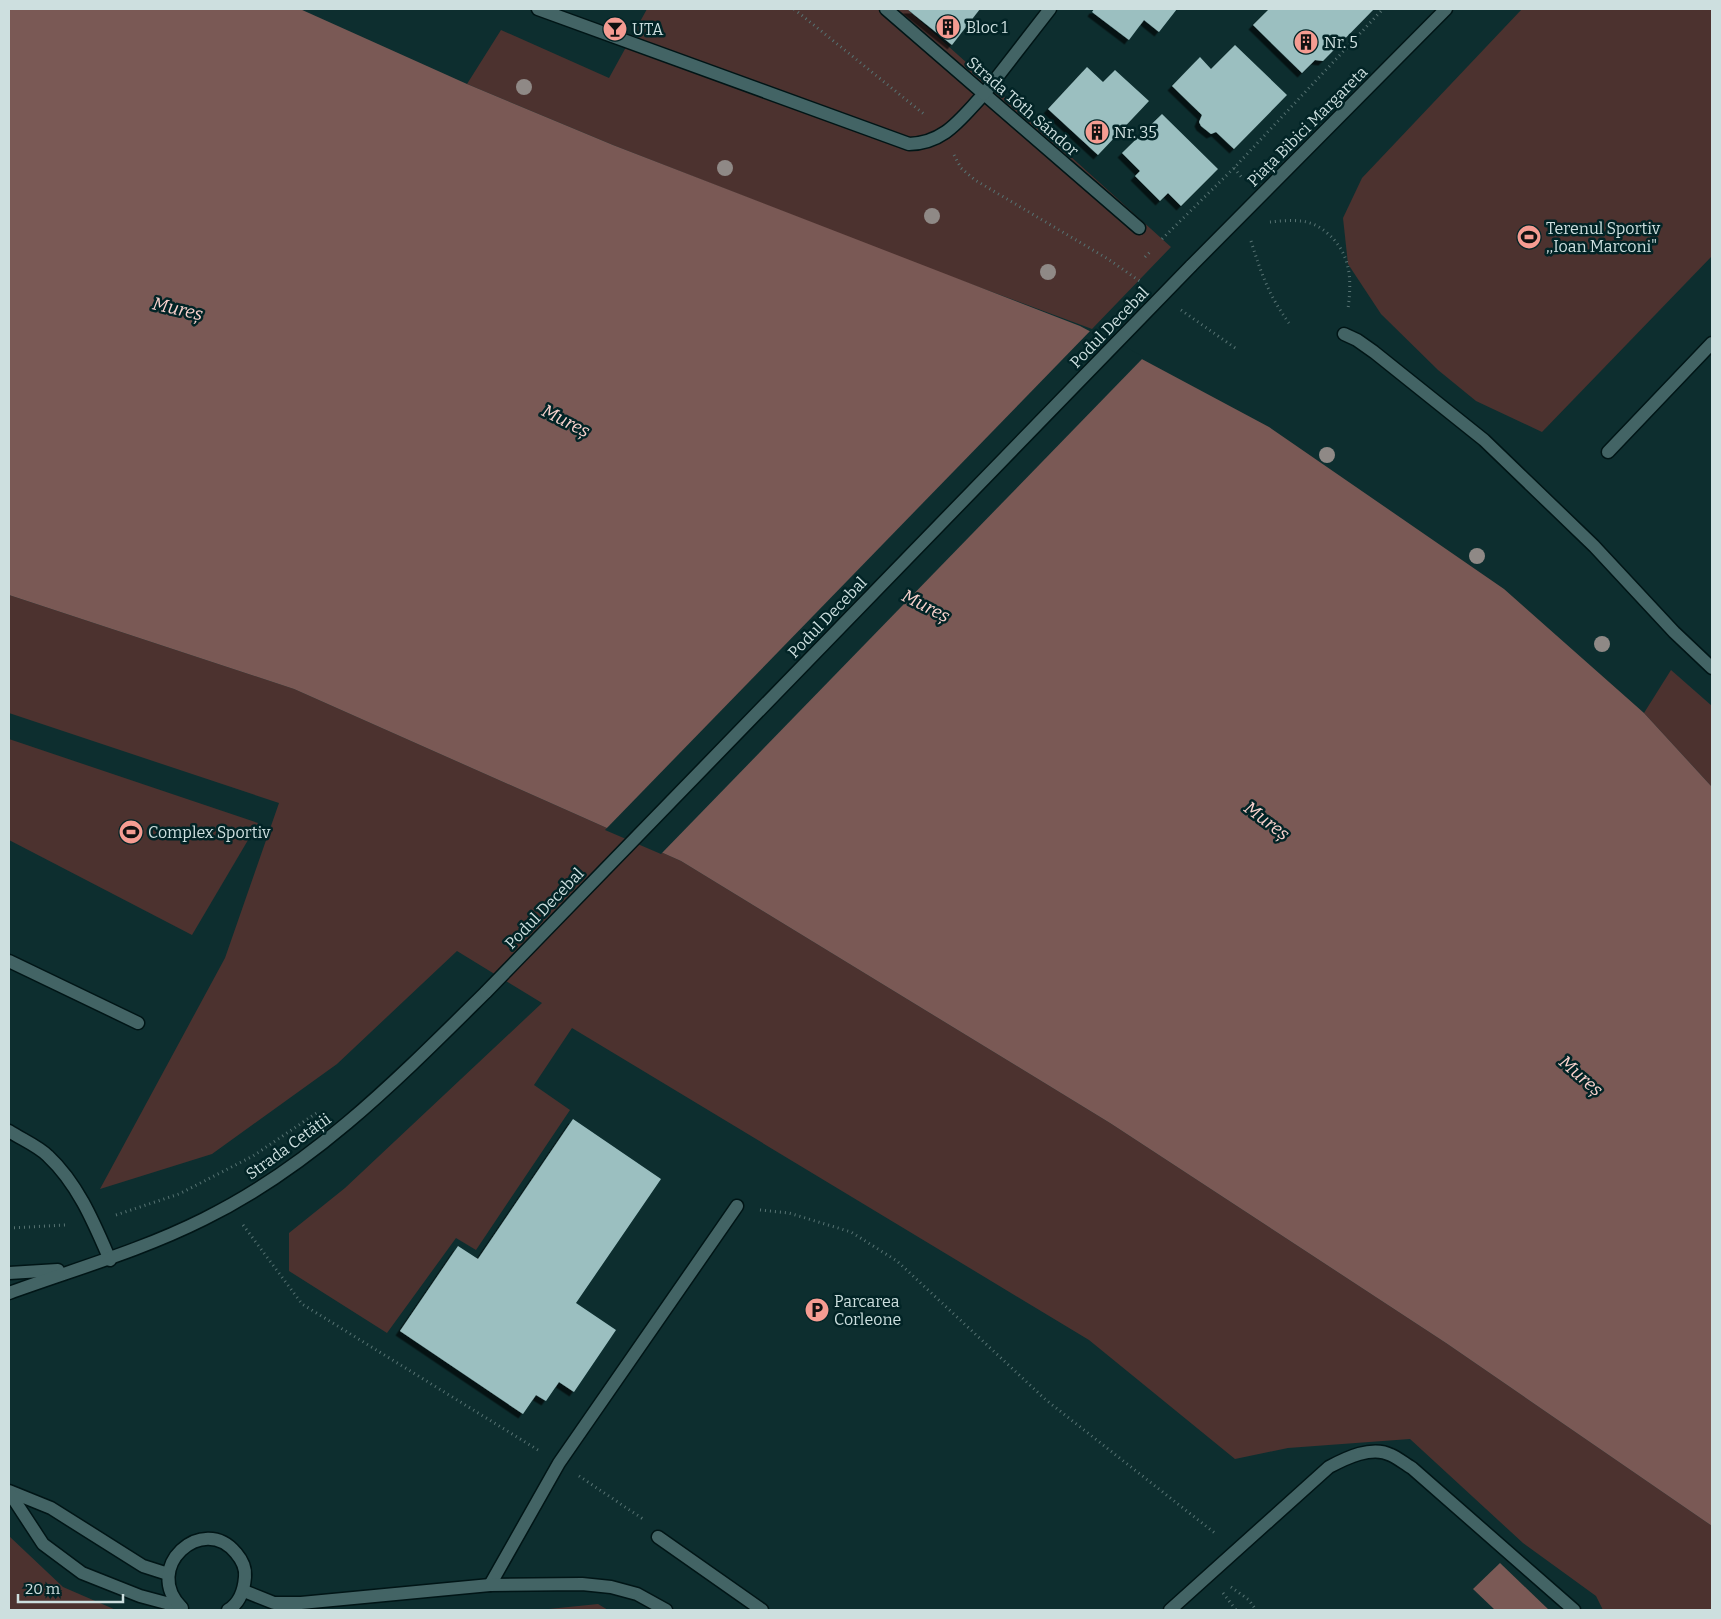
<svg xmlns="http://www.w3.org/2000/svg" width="1721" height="1619" viewBox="0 0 1721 1619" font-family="Bitter,serif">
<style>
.green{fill:#4c322f}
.water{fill:#7a5955}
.pier{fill:#0d2e2f}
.building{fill:#9bbfc0;filter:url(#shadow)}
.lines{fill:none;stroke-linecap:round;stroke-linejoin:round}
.service-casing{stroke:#001516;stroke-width:15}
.pedestrian-casing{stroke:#001516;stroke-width:15}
.minor-casing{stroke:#001516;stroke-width:15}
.secondary-casing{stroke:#001516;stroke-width:15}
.path{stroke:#577373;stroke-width:3;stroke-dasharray:1 4;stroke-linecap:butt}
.service{stroke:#436465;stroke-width:12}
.pedestrian{stroke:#436465;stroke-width:12}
.minor{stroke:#436465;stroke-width:12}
.secondary{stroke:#436465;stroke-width:12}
.secondary-bridge-casing{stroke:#001516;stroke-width:15;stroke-linecap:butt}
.secondary-bridge{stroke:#436465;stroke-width:12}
.tree{fill:#8f8986}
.labels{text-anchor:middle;stroke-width:5;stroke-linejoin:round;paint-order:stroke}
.poi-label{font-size:16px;fill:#cddfdf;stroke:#022426;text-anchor:start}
.street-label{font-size:16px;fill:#cddfdf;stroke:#022426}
.water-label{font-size:18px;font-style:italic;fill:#fad3ce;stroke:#022426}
</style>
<defs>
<filter id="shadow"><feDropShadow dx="-4.5" dy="4.5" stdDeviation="0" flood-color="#0009"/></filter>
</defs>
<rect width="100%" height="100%" fill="#0d2e2f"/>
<!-- green -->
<g class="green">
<path d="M 647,9 L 907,9 L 1171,247 L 1092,329 L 930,269 L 613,145 L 467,84 L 501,30 L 609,78 Z"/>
<path d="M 1522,9 L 1712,9 L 1712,256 L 1542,432 L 1476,401 L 1438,370 L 1381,314 L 1348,264 L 1343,218 L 1362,178 Z"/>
<path d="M 9,595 L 294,689 L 681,861 L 1110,1123 L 1446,1343 L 1712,1526 L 1712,1610 L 1603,1610 L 1596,1596 L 1523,1543 L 1410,1439 L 1288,1448 L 1235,1459 L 1089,1340 L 572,1028 L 534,1085 L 570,1110 L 476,1250 L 456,1238 L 387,1333 L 289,1271 L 289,1233 L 345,1188 L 542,1003 L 457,951 L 337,1064 L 212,1154 L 100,1189 L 225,958 L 279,803 L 9,713 Z"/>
<path d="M 1671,670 L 1712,706 L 1712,787 L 1644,713 Z"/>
<path d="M 9,739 L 258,823 L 192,935 L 9,840 Z"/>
<path d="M 9,1536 L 63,1587 L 116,1610 L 9,1610 Z"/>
<path d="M 598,1604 L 608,1610 L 539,1610 Z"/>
</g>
<!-- water -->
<g class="water">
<path d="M 9,9 L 300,9 L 467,84 L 613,145 L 1080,326 L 1269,427 L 1504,589 L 1644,713 L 1712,787 L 1712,1526 L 1446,1343 L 1110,1123 L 681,861 L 294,689 L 9,595 Z"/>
<path d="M 1500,1563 L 1549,1610 L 1495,1610 L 1473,1589 Z"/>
</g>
<!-- pier -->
<path class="pier" d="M 1092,329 L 1144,357 L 661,854 L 605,830 Z"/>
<!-- building -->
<g class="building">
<path d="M 907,9 L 980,9 L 952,45 Z"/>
<path d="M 1094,9 L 1177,9 L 1159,32 L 1144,20 L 1129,40 L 1092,12 Z"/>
<path d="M 1269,9 L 1374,9 L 1323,61 L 1315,60 L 1302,73 L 1253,25 Z"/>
<path d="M 1235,45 L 1287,95 L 1234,149 L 1216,132 L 1211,134 L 1201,126 L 1199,122 L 1202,115 L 1172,86 L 1200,57 L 1211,69 Z"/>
<path d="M 1087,67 L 1103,82 L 1115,70 L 1149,101 L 1098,155 L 1048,109 Z"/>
<path d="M 1162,114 L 1218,169 L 1181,206 L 1168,193 L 1160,201 L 1135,176 L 1140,171 L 1122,153 Z"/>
<path d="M 573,1119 L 661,1179 L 576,1303 L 616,1330 L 574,1392 L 559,1382 L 546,1401 L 536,1395 L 523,1414 L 400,1331 L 458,1246 L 478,1259 Z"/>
</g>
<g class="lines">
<defs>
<g id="service">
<path d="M 538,9 L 909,144 C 945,143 960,119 984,94"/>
<path d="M 9,961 L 138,1023"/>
<path d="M 9,1131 C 21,1139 38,1146 48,1156 C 78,1184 94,1223 110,1260"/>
<path d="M 9,1491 L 51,1508 L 143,1566 L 168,1574"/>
<path d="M 9,1492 L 43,1544 L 82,1573 L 140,1596 L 181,1607"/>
<path d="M 490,1585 L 559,1463 L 737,1206"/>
<path d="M 244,1591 L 274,1603 L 301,1603 L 490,1585 L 582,1584 L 611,1587 L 637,1594 L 666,1610"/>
<path d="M 182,1608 C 141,1568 203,1512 236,1553 C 242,1560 246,1568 245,1577 C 244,1590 240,1603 228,1610"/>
<path d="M 1170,1610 L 1329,1467 C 1346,1458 1372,1445 1391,1455 C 1398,1458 1405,1464 1412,1468 L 1574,1610"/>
</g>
<g id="pedestrian">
<path d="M 1344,334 L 1357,340 L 1374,352 L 1484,440 L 1594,546 L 1674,632 L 1712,668"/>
<path d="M 658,1537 L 762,1610"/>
</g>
<g id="minor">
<path d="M 886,9 L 1139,228"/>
<path d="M 984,94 L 1050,9"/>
<path d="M 1608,452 L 1712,343"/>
</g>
<g id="secondary">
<path d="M 1191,266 L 1446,9"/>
<path d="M 9,1273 L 58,1270"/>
<path d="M 9,1293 C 75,1269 140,1251 204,1219 C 314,1165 400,1077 486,992"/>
</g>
</defs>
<!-- service casing -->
<use href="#service" class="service-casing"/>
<!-- pedestrian casing -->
<use href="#pedestrian" class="pedestrian-casing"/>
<!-- minor casing -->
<use href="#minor" class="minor-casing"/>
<!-- secondary casing -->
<use href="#secondary" class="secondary-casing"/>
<!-- path -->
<g class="path">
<path d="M 794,9 L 925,115"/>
<path d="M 954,155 L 961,168 L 975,180 L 1108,259 L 1141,282"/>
<path d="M 1234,168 L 1243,179"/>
<path d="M 1270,222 C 1280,221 1292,220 1301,221 C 1310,222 1319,226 1326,232 C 1351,253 1352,278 1348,309"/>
<path d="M 1162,239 L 1234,168 L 1383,9"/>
<path d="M 1251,241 C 1261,273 1269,296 1289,323"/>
<path d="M 1145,257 L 1151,251"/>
<path d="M 1181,310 L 1238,350"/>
<path d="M 760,1210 L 789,1213 L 851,1232 L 897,1261 L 1046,1400 L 1216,1534"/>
<path d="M 116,1215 L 179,1194 L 253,1156 L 318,1112"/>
<path d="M 243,1225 L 302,1304 L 538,1450"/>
<path d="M 9,1228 L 66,1225"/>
<path d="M 579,1476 L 643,1519"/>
<path d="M 1231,1587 L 1249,1600 L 1256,1610"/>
<path d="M 1223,1593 L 1236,1610"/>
</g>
<!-- service -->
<use href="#service" class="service"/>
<!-- pedestrian -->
<use href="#pedestrian" class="pedestrian"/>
<!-- minor -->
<use href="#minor" class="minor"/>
<!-- secondary -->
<use href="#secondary" class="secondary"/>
<defs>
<path id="secondary-bridge" d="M 486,992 L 1191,266"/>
</defs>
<!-- secondary-bridge casing -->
<use href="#secondary-bridge" class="secondary-bridge-casing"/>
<!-- secondary-bridge -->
<use href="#secondary-bridge" class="secondary-bridge"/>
</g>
<!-- trees -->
<g class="tree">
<circle cx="524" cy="87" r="8"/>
<circle cx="725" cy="168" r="8"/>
<circle cx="932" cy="216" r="8"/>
<circle cx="1048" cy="272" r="8"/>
<circle cx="1327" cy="455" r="8"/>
<circle cx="1477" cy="556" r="8"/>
<circle cx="1602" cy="644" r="8"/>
</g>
<!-- icons -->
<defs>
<symbol id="building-disc" viewBox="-11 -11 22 22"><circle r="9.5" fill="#f59c92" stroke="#022426"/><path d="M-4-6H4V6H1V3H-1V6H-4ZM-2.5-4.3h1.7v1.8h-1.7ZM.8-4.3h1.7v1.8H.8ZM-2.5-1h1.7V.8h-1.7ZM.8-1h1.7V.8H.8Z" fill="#111"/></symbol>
<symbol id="bar-disc" viewBox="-11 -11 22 22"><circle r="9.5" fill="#f59c92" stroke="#022426"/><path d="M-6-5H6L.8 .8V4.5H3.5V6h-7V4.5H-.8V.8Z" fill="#111"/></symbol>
<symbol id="stadium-disc" viewBox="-11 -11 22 22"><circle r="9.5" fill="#f59c92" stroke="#022426"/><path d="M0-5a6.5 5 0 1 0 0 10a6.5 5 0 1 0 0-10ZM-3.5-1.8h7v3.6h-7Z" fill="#111"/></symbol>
<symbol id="parking-disc" viewBox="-11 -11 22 22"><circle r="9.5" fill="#f59c92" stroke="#022426"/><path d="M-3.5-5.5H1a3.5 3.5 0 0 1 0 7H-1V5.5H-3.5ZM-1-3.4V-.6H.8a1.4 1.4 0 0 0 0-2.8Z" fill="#111"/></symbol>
</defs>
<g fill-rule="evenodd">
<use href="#building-disc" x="934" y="13" width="28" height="28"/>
<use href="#bar-disc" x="601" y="15" width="28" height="28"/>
<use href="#building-disc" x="1292" y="28" width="28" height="28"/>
<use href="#building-disc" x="1083" y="118" width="28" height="28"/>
<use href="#stadium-disc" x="1515" y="223" width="28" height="28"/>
<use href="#stadium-disc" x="117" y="818" width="28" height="28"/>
<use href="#parking-disc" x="803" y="1296" width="28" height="28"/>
</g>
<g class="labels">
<!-- poi labels -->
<g class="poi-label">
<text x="966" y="33">Bloc 1</text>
<text x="632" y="35">UTA</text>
<text x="1324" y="48">Nr. 5</text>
<text x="1114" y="138">Nr. 35</text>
<text x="1546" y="234">Terenul Sportiv<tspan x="1546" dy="18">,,Ioan Marconi"</tspan></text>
<text x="148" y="838">Complex Sportiv</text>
<text x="834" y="1307">Parcarea<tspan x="834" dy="18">Corleone</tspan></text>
</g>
<!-- street labels -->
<g class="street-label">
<text transform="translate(1023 106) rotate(41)" y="6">Strada Tóth Sándor</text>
<text transform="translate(1307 126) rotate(-45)" y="6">Piața Bibici Margareta</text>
<text transform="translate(1109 327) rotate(-46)" y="6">Podul Decebal</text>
<text transform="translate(827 617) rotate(-46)" y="6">Podul Decebal</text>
<text transform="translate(544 908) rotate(-46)" y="6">Podul Decebal</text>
<text transform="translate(288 1146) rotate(-36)" y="6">Strada Cetății</text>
</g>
<!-- water labels -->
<g class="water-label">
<text transform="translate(178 309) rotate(13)" y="6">Mureș</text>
<text transform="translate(566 421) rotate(27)" y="6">Mureș</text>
<text transform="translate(926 606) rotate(27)" y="6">Mureș</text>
<text transform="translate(1267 821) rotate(37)" y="6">Mureș</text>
<text transform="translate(1581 1076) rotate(41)" y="6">Mureș</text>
</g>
</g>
<!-- border -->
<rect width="1721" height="1619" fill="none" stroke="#cddfdf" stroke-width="20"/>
<!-- scale -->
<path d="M18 1594v8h105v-8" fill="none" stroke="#cddfdf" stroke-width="2.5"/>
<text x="25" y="1594" font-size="15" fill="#cddfdf" stroke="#022426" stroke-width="4" paint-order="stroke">20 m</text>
</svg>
